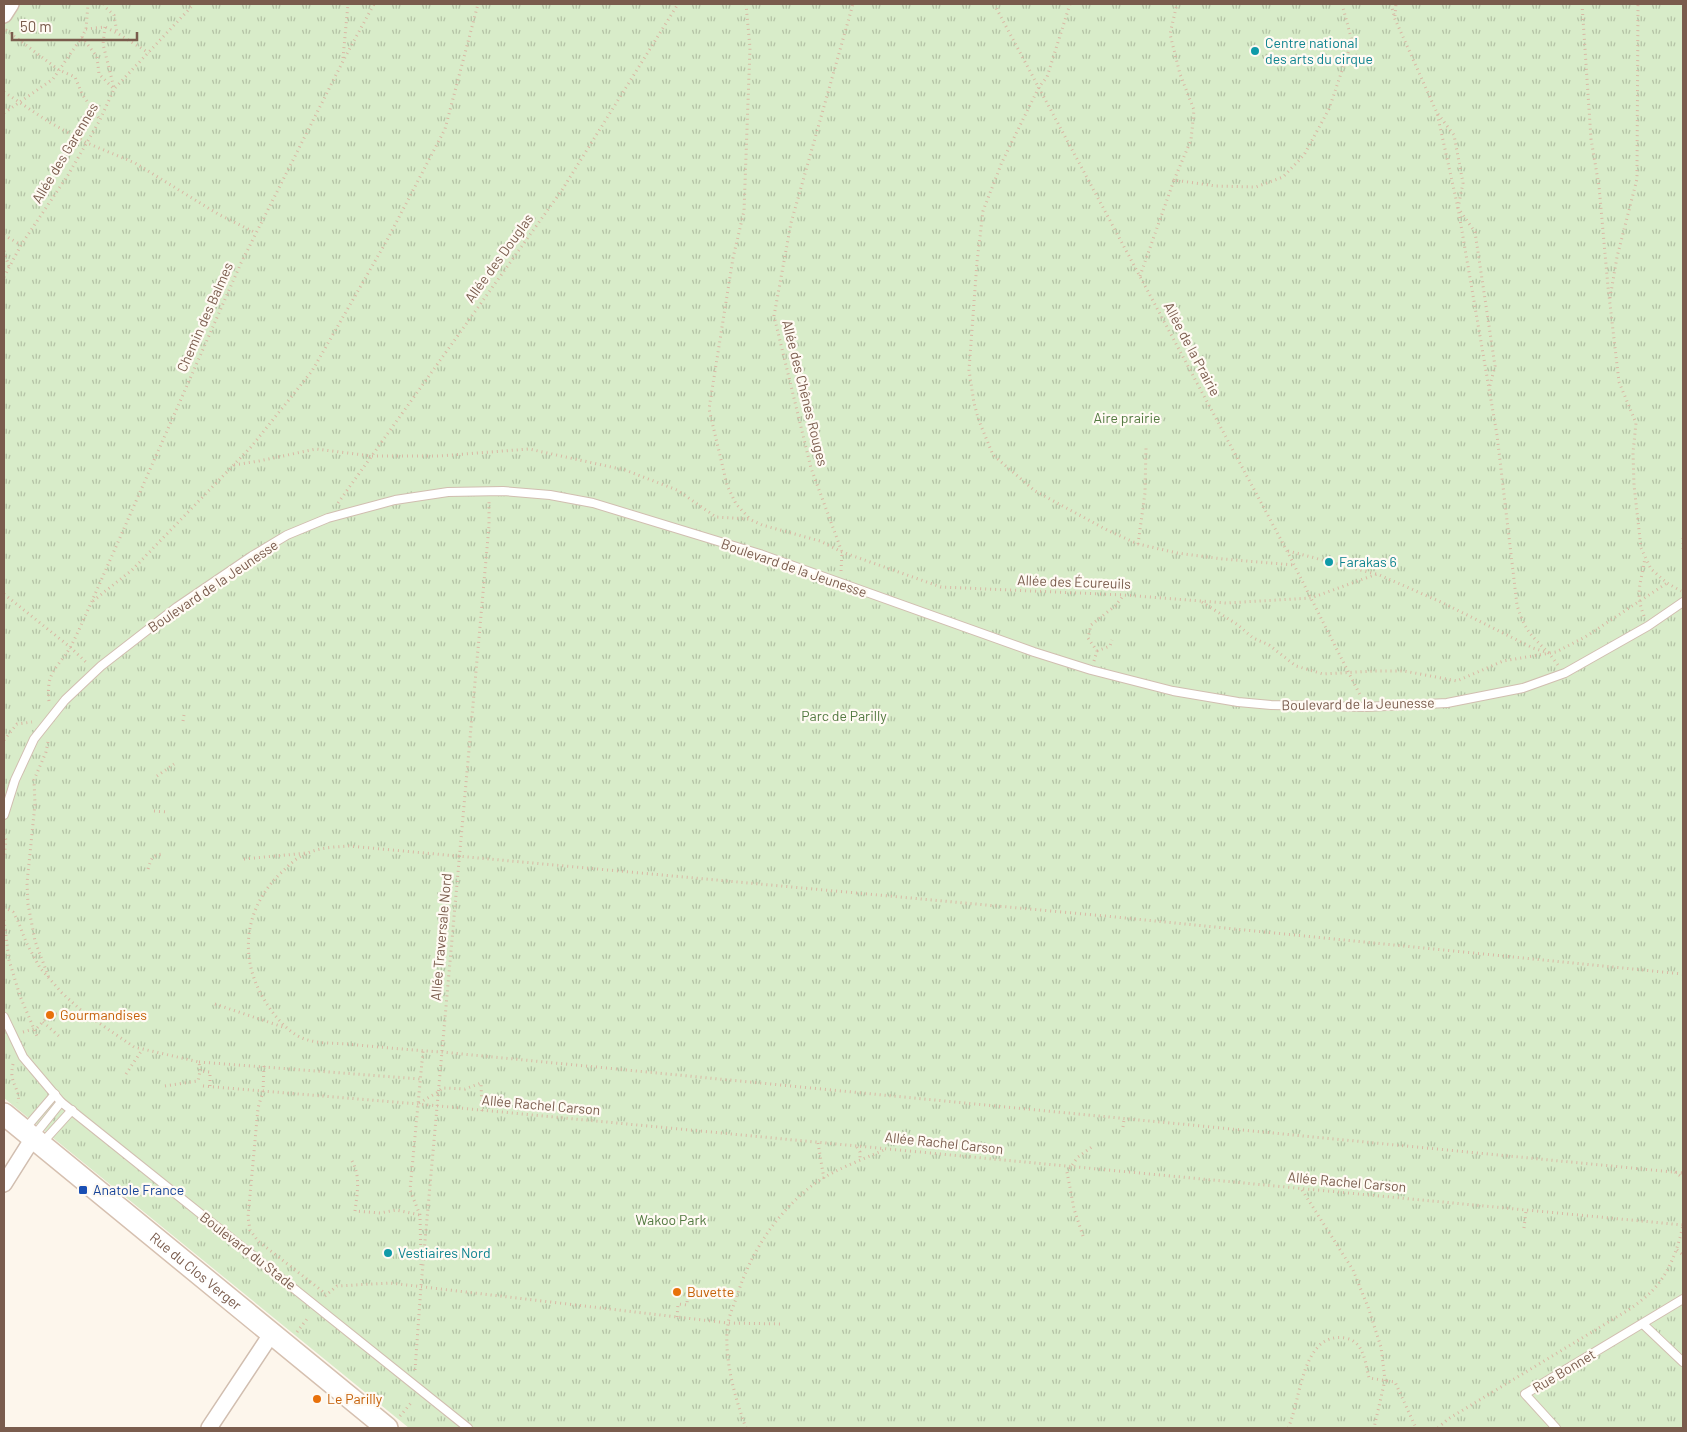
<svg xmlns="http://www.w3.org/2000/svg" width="1687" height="1432" viewBox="0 0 1687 1432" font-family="Barlow,sans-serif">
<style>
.park{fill:url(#park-tufts)}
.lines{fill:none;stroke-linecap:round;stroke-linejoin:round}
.lane-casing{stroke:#d1beb0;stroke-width:10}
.street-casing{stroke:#d1beb0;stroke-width:18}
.secondary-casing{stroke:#d6c0b0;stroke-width:24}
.path{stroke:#d9b8a5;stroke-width:3;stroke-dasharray:1 4;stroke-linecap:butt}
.lane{stroke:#fff;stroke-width:8}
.street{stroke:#fff;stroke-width:15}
.secondary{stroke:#fff;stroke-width:21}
.culture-dot{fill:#0f9aa8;stroke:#fffaf3;stroke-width:2}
.food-dot{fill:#e8710a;stroke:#fffaf3;stroke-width:2}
.transit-dot{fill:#1a4fb4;stroke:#fffaf3;stroke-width:2}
.labels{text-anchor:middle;stroke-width:4.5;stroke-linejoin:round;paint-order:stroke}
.culture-label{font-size:14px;fill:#0d838f;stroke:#fffaf3;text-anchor:start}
.street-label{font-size:14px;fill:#7a5c4d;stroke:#fffaf3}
.park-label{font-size:14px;fill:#537a41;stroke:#fffaf3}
.food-label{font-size:14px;fill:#c56008;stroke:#fffaf3;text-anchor:start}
.transit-label{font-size:14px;fill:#164399;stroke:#fffaf3;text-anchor:start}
</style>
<defs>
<pattern id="park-tufts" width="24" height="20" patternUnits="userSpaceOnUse" patternTransform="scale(1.25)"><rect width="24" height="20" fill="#d8ecc9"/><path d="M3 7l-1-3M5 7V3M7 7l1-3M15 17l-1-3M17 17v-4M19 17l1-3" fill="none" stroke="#b4c2a5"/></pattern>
</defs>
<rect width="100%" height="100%" fill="#fdf6ec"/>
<!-- park -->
<path class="park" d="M 4,4 L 1683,4 L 1683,1428 L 409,1428 L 4,1098 Z"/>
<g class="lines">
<defs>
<g id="lane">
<path d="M 4,815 L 15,780 L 34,739 L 65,700 L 101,666 L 177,607 L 252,556 L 287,535 L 328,518 L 395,500 L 448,492 L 503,491 L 550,495 L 593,503 L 760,554 L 1034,652 L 1091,670 L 1173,691 L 1238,702 L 1271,705 L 1366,707 L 1447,703 L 1523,688 L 1565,673 L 1648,626 L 1683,602"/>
<path d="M 4,1017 L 23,1057 L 61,1102 L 468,1428"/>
<path d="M 25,1129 L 55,1094"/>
<path d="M 33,1137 L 61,1102"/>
<path d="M 42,1143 L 72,1110"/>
<path d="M 1643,1324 L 1683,1362"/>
<path d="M 1556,1428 L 1525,1394 L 1683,1299"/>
</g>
<g id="street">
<path d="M 4,15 L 11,4"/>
<path d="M 4,1184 L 33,1138"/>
<path d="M 209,1428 L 272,1333"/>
</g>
<g id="secondary">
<path id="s1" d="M 4,1114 L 387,1428"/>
</g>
</defs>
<!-- lane casing -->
<use href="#lane" class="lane-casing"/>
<!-- street casing -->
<use href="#street" class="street-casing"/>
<!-- secondary casing -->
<use href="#secondary" class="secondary-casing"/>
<!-- path -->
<g class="path">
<path d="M 104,4 L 105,7 L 114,15 L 117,33"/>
<path d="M 746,4 L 750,48 L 744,211 L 733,258 L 709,409 L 727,485 L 736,504 L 749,518"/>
<path d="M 994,4 L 1287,551 L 1360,695"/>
<path d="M 1070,4 L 1047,77 L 1039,87 L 1002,162 L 983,211 L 977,262 L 969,370 L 974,403 L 979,421 L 993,455 L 1035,491 L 1109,531 L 1138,544 L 1177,553 L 1223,559 L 1294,565"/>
<path d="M 1391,4 L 1395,19 L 1437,113 L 1458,208 L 1497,435 L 1517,605 C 1524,629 1531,636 1549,653"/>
<path d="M 1582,4 L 1591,139 L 1599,186 L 1608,287 L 1619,382 L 1636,423 L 1633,453 L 1634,485 L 1641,548 L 1651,569 L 1667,583 L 1681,591"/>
<path d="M 1395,16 L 1396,4"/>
<path d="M 105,27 L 103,44 L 114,88"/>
<path d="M 86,29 L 105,27 L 117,33 L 149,53"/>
<path d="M 6,30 L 59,70 L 75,77 L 82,94 L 100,120"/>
<path d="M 82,37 L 97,57 L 99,74 L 114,89"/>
<path d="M 343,58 L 348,4"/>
<path d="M 4,92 L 49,122 L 87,143 L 135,163 L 218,214 L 256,233"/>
<path d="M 4,113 L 53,79 L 82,37 L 86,29 L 88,4"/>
<path d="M 1438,114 L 1454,135 L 1463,183 L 1458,208 L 1475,232 L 1495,366 L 1489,389"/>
<path d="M 1174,180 L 1191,140 L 1194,110 L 1180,74 L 1170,34 L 1177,4"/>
<path d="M 4,235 L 21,245"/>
<path d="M 4,251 L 9,267"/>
<path d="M 1140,276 L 1174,180 L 1216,186 L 1256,187 L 1283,177 L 1304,155 L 1329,109 L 1352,41 L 1342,4"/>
<path d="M 4,277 L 21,245 L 68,175 L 100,120 L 114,89 L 194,4"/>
<path d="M 1610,298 L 1617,257 L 1637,179 L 1638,4"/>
<path d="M 234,465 L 259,461 L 316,449 L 371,456 L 439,456 L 529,449 L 625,470 L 677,490 L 716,517 L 749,519 L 762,525 L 820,541 L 842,552 L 941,587 L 1124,595 L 1226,603 L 1311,598 L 1377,574 L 1441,602 L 1533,648 L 1549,653 L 1558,665"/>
<path d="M 338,503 L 562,190 L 678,4"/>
<path d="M 1683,538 L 1683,549"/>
<path d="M 1138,544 L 1145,493 L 1146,448"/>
<path d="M 1288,551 L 1376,574"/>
<path d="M 841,571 L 842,552 L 811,468 L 774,316 L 791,223 L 853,4"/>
<path d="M 4,594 L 70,647 L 88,664"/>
<path d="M 93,601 L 132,570 L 251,447 L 312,371 L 386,242 L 445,129 L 478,4"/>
<path d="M 1202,602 L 1238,625 L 1253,638 L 1269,645 L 1296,666 L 1323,674 L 1374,671 L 1404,671 L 1457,681 L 1503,661 L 1556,652 L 1585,637 L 1667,583"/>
<path d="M 1644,616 C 1634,591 1642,582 1645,557"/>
<path d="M 1097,651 L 1110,646 L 1112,640"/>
<path d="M 1094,661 L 1097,651 L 1088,638 L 1091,625 L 1115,606 L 1124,595"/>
<path d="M 49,701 C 46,672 56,670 70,648 C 78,633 85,616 92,601 L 241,263 L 343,61 L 374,4"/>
<path d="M 183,721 L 184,715"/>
<path d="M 4,740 L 17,724 L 32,722"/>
<path d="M 48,742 L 46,752 L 34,780 L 35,804 L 27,883 L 28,904 L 35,941 L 49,978"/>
<path d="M 157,776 L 174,764"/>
<path d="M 154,811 L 167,812"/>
<path d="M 4,834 L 6,840 L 4,858"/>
<path d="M 244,859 L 307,853"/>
<path d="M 148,869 C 151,859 152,855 163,854"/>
<path d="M 4,907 L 13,912 L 18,921 L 26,942 L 40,968 L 62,993 L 83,1012 L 134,1047 L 199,1062 L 200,1071 L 210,1072 L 210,1086"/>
<path d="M 4,920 L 9,960 L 20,996 L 37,1036"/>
<path d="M 1683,974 L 1105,916 L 349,846 C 336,847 321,847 308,853 C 299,856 291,863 284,870 C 245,905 237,956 265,1001 C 273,1014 284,1028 298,1036 C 312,1044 332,1043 347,1044 C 379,1047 410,1050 442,1052 L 1683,1173"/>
<path d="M 215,1004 L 286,1028"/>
<path d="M 43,1022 L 61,1038"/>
<path d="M 23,1032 L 37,1028 L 51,1013 L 94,1021"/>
<path d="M 199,1062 L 420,1079"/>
<path d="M 13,1064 C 8,1084 21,1088 18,1103"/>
<path d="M 264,1066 L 263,1091 L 258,1108 L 248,1217 L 250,1230 L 258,1241 L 326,1294"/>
<path d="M 126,1074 L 142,1050"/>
<path d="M 165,1086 L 198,1081 L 200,1071"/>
<path d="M 203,1086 L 418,1104 L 1683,1225"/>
<path d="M 419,1103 L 438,1092 L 442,1088 L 465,1089 L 481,1083 L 482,1111"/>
<path d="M 1123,1127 L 1124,1119"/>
<path d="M 818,1143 L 824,1179"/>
<path d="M 857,1147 L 860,1152 L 860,1161"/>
<path d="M 352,1161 C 361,1177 357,1194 355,1211 L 380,1213 L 396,1210 L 420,1215"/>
<path d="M 1675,1172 L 1683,1178"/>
<path d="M 1302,1190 L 1353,1270 L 1368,1307 L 1381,1347 L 1385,1380 L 1374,1428"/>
<path d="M 1524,1228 L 1526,1211"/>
<path d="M 1083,1236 L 1074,1209 L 1067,1172 L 1078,1157 L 1093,1146"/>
<path d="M 1677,1250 L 1683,1255"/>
<path d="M 421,1265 L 420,1215 L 410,1190 L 423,1051"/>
<path d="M 325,1296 L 337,1286 L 390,1283 L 728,1323 L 782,1324"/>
<path d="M 677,1317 L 678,1304 L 687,1305 L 688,1286"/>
<path d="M 297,1332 L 307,1319"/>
<path d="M 415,1370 L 421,1286 L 489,526 L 489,502"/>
<path d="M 400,1416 L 411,1403"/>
<path d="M 746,1428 C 735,1398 723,1356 728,1324 C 729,1316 733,1307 736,1299 C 750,1253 776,1213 814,1184 C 835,1169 862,1160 886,1149"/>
<path d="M 1288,1428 C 1301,1402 1301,1331 1345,1338 C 1364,1341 1365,1362 1369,1378 L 1395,1382 L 1416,1428"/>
<path d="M 1438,1428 L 1448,1419 L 1630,1309 C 1637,1304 1645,1298 1651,1292 C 1669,1274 1678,1249 1683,1225"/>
</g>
<!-- lane -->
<use href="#lane" class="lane"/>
<!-- street -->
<use href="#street" class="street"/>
<!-- secondary -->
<use href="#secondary" class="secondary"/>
</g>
<!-- markers -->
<g class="culture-dot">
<circle cx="1255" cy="51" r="5"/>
<circle cx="1329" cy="562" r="5"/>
<circle cx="388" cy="1253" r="5"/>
</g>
<g class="food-dot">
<circle cx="50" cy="1015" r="5"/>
<circle cx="677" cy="1292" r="5"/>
<circle cx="317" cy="1399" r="5"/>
</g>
<rect class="transit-dot" x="78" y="1185" width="10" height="10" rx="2.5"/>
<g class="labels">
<!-- culture labels -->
<g class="culture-label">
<text x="1265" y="48">Centre national<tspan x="1265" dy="16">des arts du cirque</tspan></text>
<text x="1339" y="567">Farakas 6</text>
<text x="398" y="1258">Vestiaires Nord</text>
</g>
<!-- street labels -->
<g class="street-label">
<text transform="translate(65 153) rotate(-59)" y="5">Allée des Garennes</text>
<text transform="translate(499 258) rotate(-54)" y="5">Allée des Douglas</text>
<text transform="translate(205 317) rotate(-66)" y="5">Chemin des Balmes</text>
<text transform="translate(1192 349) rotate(62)" y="5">Allée de la Prairie</text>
<text transform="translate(805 393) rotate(76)" y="5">Allée des Chênes Rouges</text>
<text transform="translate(794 568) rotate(19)" y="5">Boulevard de la Jeunesse</text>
<text transform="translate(1074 582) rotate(2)" y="5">Allée des Écureuils</text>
<text transform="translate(213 586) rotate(-34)" y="5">Boulevard de la Jeunesse</text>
<text transform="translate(1358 704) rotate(-1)" y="5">Boulevard de la Jeunesse</text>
<text transform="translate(441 937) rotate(-85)" y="5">Allée Traversale Nord</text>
<text transform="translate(541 1105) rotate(5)" y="5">Allée Rachel Carson</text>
<text transform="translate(944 1143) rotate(6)" y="5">Allée Rachel Carson</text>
<text transform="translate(1347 1182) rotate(5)" y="5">Allée Rachel Carson</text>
<text transform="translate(248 1251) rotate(38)" y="5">Boulevard du Stade</text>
<text dy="5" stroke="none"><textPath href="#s1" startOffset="248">Rue du Clos Verger</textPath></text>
<text transform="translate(1564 1371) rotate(-31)" y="5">Rue Bonnet</text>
</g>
<!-- park labels -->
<g class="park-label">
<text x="1127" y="423">Aire prairie</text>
<text x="844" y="721">Parc de Parilly</text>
<text x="671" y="1225">Wakoo Park</text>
</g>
<!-- food labels -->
<g class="food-label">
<text x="60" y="1020">Gourmandises</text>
<text x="687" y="1297">Buvette</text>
<text x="327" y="1404">Le Parilly</text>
</g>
<!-- transit labels -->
<g class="transit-label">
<text x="93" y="1195">Anatole France</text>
</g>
</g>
<!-- border -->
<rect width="1687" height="1432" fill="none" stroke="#7a5c4d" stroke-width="10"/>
<!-- scale -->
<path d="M12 32v8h125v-8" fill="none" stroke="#7a5c4d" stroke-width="2.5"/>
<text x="20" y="32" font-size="15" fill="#7a5c4d" stroke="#fffaf3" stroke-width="4" paint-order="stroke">50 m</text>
</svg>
